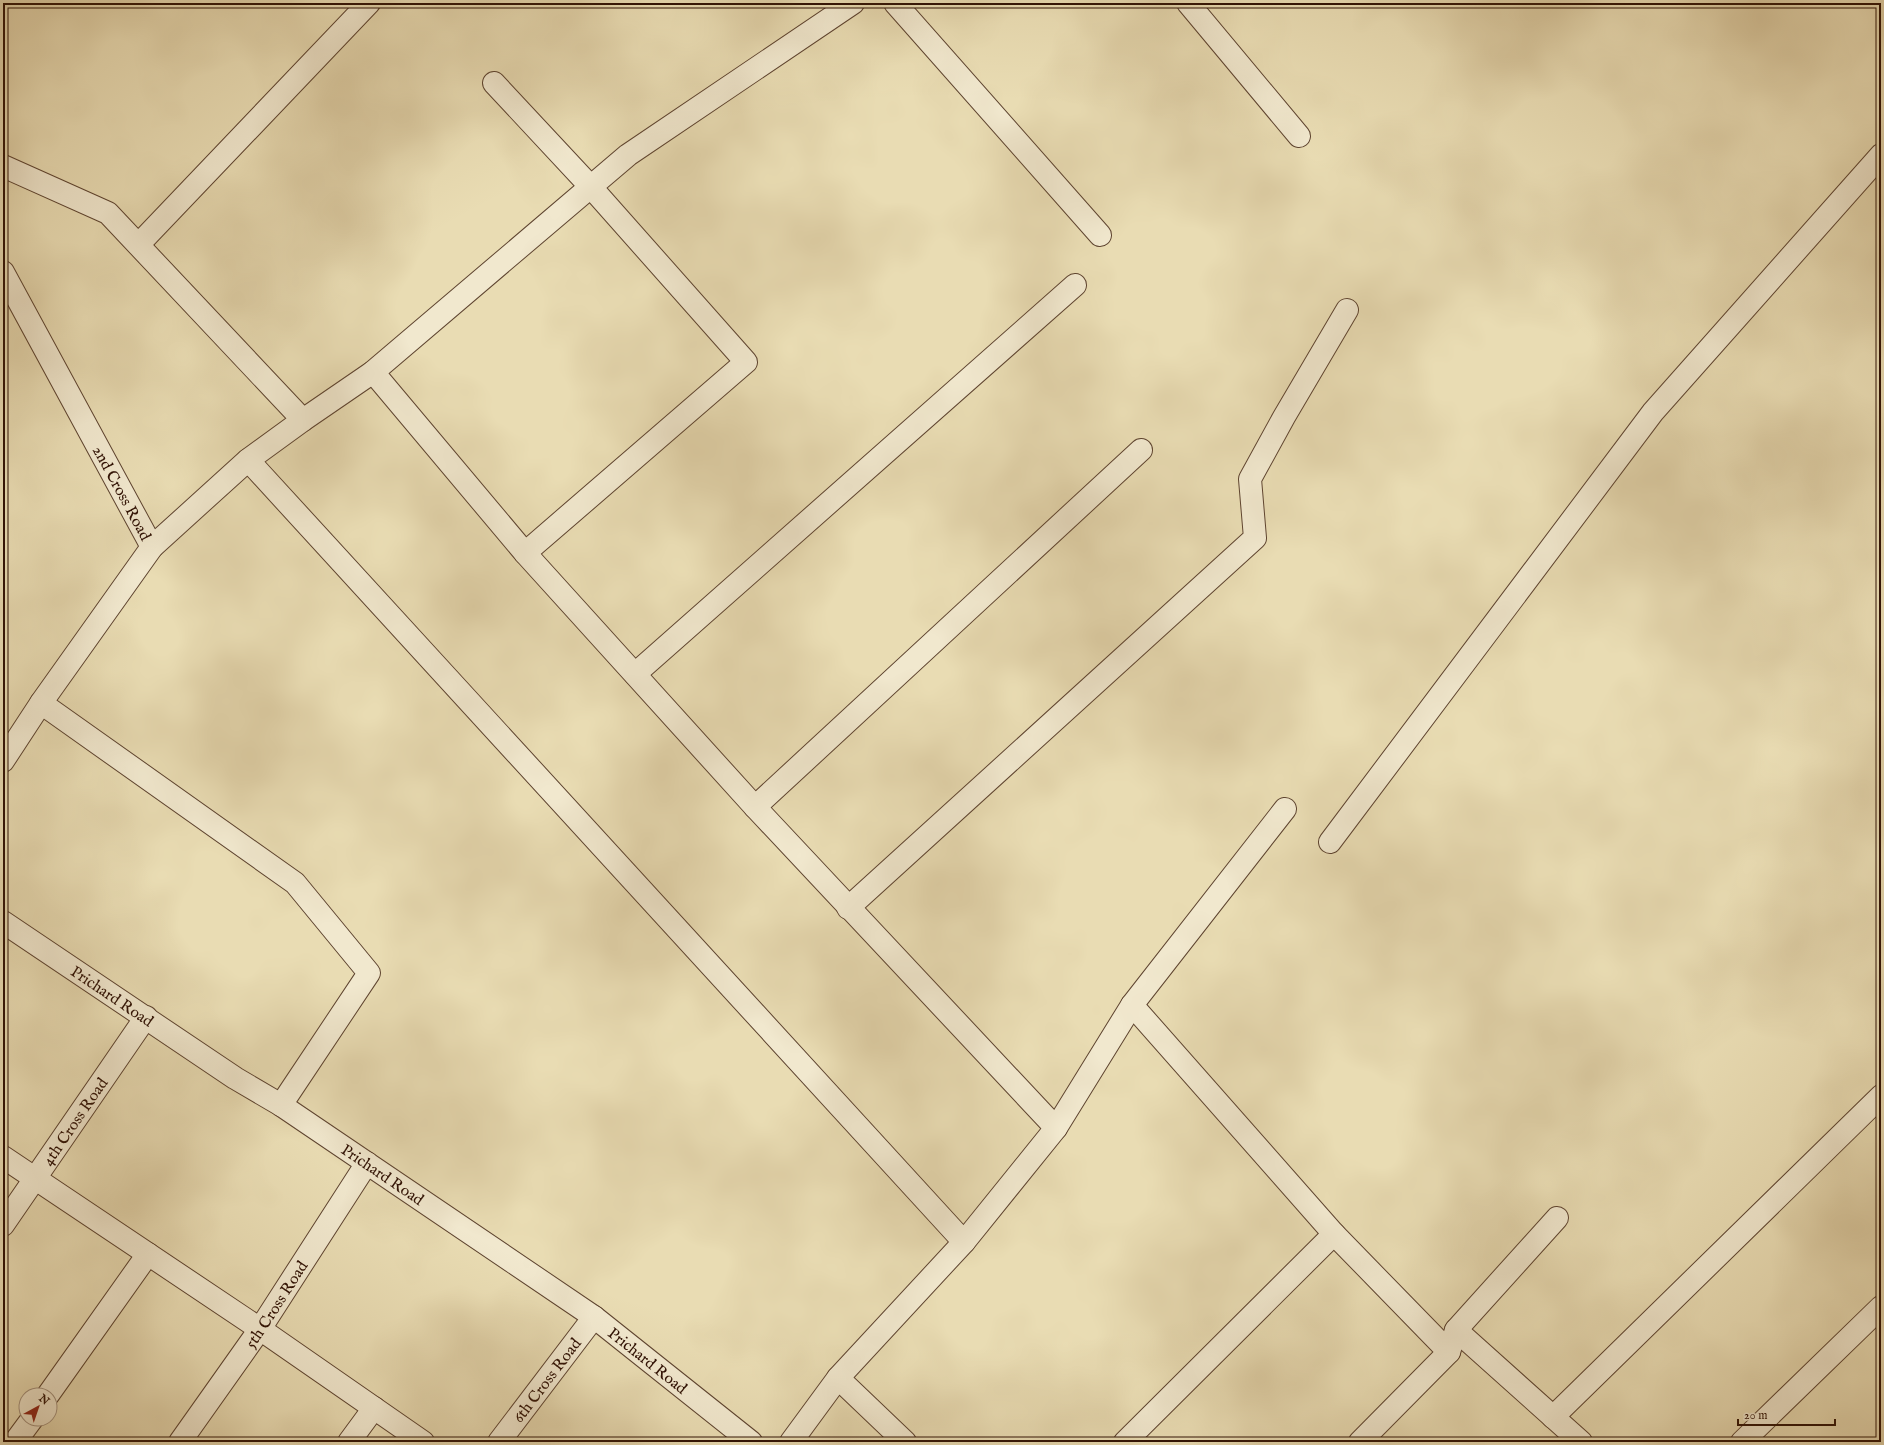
<svg xmlns="http://www.w3.org/2000/svg" width="1884" height="1445" viewBox="0 0 1884 1445" font-family="'IM FELL English',serif">
<style>
.lines{fill:none;stroke-linecap:round;stroke-linejoin:round}
.minor-casing{stroke:#5e4430;stroke-width:24}
.minor{stroke:#f1e8ce;stroke-width:22}
.labels{text-anchor:middle;stroke-width:3;stroke-linejoin:round;paint-order:stroke}
.street-label{font-size:16px;fill:#301205;stroke:#f1e8ce}
</style>
<rect width="100%" height="100%" fill="#e9dcb3"/>
<filter id="stains"><feTurbulence type="fractalNoise" baseFrequency=".005" numOctaves="4"/><feColorMatrix values="0 0 0 0 .2 0 0 0 0 .09 0 0 0 0 .02 0 0 0 .5 -.17"/></filter>
<radialGradient id="worn" r=".72"><stop offset=".6" stop-color="#630" stop-opacity="0"/><stop offset="1" stop-color="#630" stop-opacity=".3"/></radialGradient>
<g class="lines">
<defs>
<g id="minor">
<path d="M 895,3 L 1100,235"/>
<path d="M 1188,3 L 1299,136"/>
<path d="M 494,83 L 590,186 L 746,362 L 525,553"/>
<path d="M 3,166 L 108,213 L 303,420"/>
<path d="M 139,244 L 369,3"/>
<path id="s1" d="M 3,272 L 152,547"/>
<path d="M 373,372 L 525,553 L 755,807 L 1056,1128"/>
<path d="M 248,460 L 964,1242"/>
<path d="M 635,674 L 1075,285"/>
<path d="M 41,703 L 295,883 L 369,973 L 281,1105"/>
<path d="M 3,761 L 41,703 L 152,547 L 248,460 L 303,420 L 373,372 L 628,155 L 853,3"/>
<path d="M 755,807 L 1141,450"/>
<path d="M 1330,842 L 1653,412 L 1881,155"/>
<path d="M 848,908 L 1255,538 L 1250,479 L 1284,417 L 1347,310"/>
<path id="s2" d="M 3,922 L 235,1078 L 281,1105 L 594,1317 L 751,1442"/>
<path d="M 1132,1005 L 1334,1234 L 1449,1352"/>
<path d="M 3,1157 L 260,1329 L 423,1442"/>
<path id="s3" d="M 3,1225 L 146,1017"/>
<path d="M 1456,1330 L 1581,1442"/>
<path d="M 838,1378 L 905,1442"/>
<path d="M 48,1395 L 148,1254"/>
<path d="M 1553,1417 L 1881,1096"/>
<path d="M 15,1442 L 32,1419"/>
<path id="s4" d="M 180,1442 L 260,1329 L 367,1163"/>
<path d="M 349,1442 L 374,1408"/>
<path id="s5" d="M 499,1442 L 594,1317"/>
<path d="M 791,1442 L 838,1378 L 964,1242 L 1056,1128 L 1132,1005 L 1285,809"/>
<path d="M 1125,1442 L 1334,1234"/>
<path d="M 1360,1442 L 1449,1352 L 1456,1330 L 1557,1218"/>
<path d="M 1742,1442 L 1881,1307"/>
</g>
</defs>
<!-- minor casing -->
<use href="#minor" class="minor-casing"/>
<!-- minor -->
<use href="#minor" class="minor"/>
</g>
<g class="labels">
<!-- street labels -->
<g class="street-label">
<text dy="6" stroke="none"><textPath href="#s1" startOffset="251">2nd Cross Road</textPath></text>
<text dy="6" stroke="none"><textPath href="#s2" startOffset="132">Prichard Road</textPath></text>
<text dy="6" stroke="none"><textPath href="#s3" startOffset="126">4th Cross Road</textPath></text>
<text dy="6" stroke="none"><textPath href="#s2" startOffset="456">Prichard Road</textPath></text>
<text dy="6" stroke="none"><textPath href="#s4" startOffset="168">5th Cross Road</textPath></text>
<text dy="6" stroke="none"><textPath href="#s2" startOffset="780">Prichard Road</textPath></text>
<text dy="6" stroke="none"><textPath href="#s5" startOffset="78">6th Cross Road</textPath></text>
</g>
</g>
<!-- margin -->
<rect width="1884" height="1445" fill="none" stroke="#e9dcb3" stroke-width="16"/>
<rect x="4" y="4" width="1876" height="1437" fill="none" stroke="#301205" stroke-width="2"/>
<rect x="8" y="8" width="1868" height="1429" fill="none" stroke="#301205"/>
<!-- north arrow -->
<g transform="translate(38 1407) rotate(40)"><circle r="19" fill="#f1e8ce" stroke="#a4927e"/>
<path d="M0-3L7 15L0 10L-7 15Z" fill="#8f2418"/>
<text y="-6" font-size="11" font-weight="bold" text-anchor="middle" fill="#301205">N</text>
</g>
<!-- scale -->
<path d="M1738 1419v6h97v-6" fill="none" stroke="#301205" stroke-width="2"/>
<text x="1744" y="1419" font-size="12" fill="#301205" stroke="#f1e8ce" stroke-width="3" paint-order="stroke">20 m</text>
<rect width="100%" height="100%" filter="url(#stains)"/>
<rect width="100%" height="100%" fill="url(#worn)"/>
</svg>
